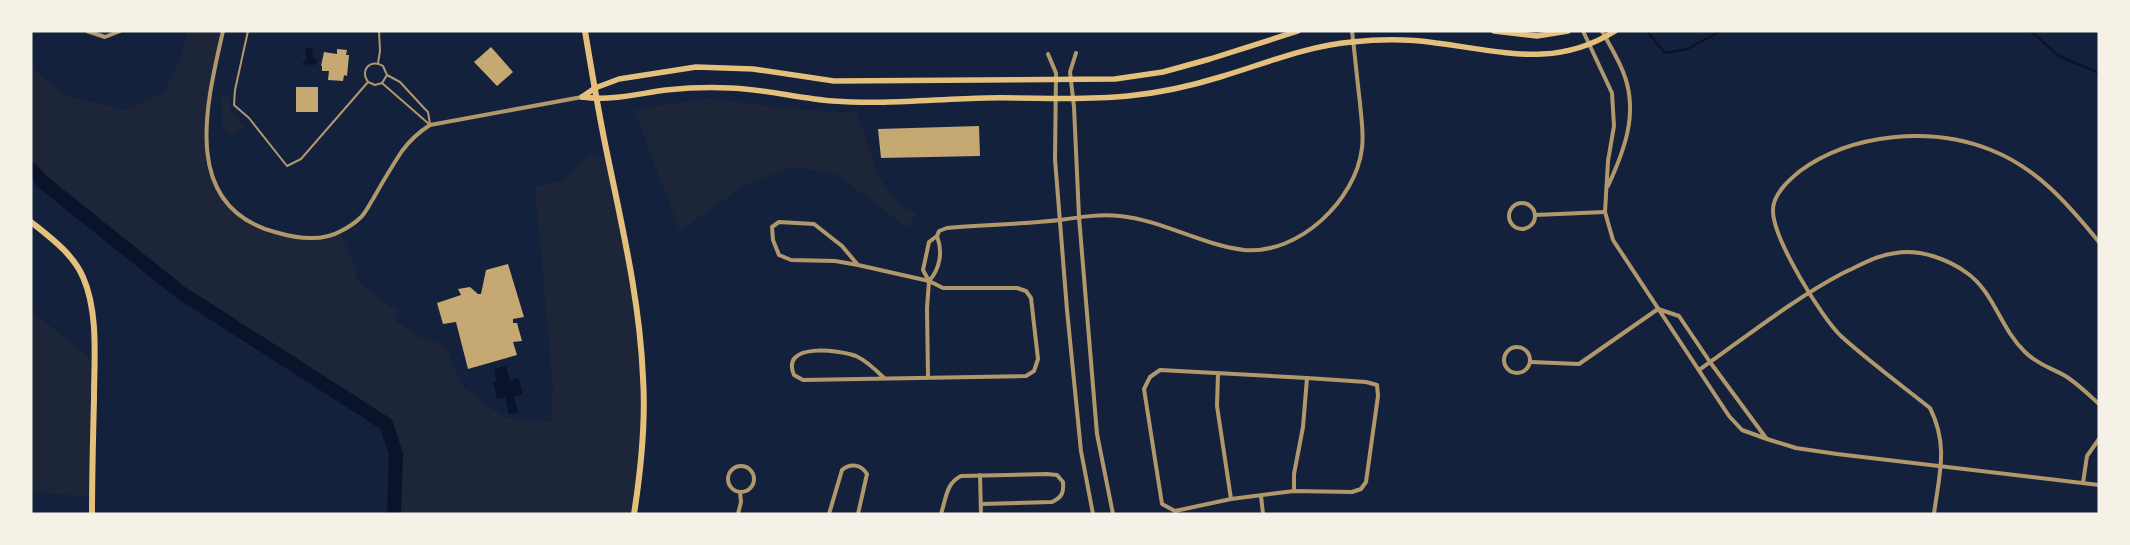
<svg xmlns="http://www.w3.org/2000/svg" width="2130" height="545" viewBox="0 0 2130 545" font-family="Inter,sans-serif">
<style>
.green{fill:#1d2539}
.water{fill:#0b132b}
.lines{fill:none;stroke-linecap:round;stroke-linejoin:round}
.stream{stroke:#0b132b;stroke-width:2.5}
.river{stroke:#0b132b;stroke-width:14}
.building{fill:#c6a872}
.service{stroke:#b1986c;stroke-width:2}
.minor{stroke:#b1986c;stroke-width:4}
.secondary{stroke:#e5c07b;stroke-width:5.5}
.primary{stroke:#e5c07b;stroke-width:6}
</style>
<rect width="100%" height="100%" fill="#14213d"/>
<!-- green -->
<g class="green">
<path d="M 188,31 L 223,31 C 214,72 193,155 218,191 C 222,197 230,202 235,207 C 248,220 251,223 269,229 C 298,238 310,239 340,232 L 356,268 L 356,279 L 389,306 L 399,310 L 395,320 L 415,335 L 445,346 L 464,388 L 491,408 L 507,418 L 551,422 L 553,387 L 535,187 L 563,180 L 589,156 L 608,157 L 635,294 L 643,418 L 634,514 L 394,514 L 396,454 L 386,424 L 180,292 L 44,183 L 31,169 L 31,67 L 67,96 L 124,110 L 164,93 L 180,58 Z"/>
<path d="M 221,96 L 229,97 L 231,112 L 245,127 L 233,136 L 223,130 Z"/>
<path d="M 706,98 L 780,108 L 857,113 L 878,175 L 895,202 L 917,214 L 907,228 L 838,175 L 792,167 L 742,187 L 680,231 L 634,110 Z"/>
<path d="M 31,310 L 94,362 L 92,497 L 31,492 Z"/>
</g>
<!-- water -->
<g class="water">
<path d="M 307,47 L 313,49 L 312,56 L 317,61 L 315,65 L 303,64 L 303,62 L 307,58 L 305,51 Z"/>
<path d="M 506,366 L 510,381 L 518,378 L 523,394 L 514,397 L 518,412 L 509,414 L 505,397 L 497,399 L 493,382 L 497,381 L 494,369 Z"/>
</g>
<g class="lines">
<!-- stream -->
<g class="stream">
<path d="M 1647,31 L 1665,53 L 1687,49 L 1721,31"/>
<path d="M 2031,31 L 2059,56 L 2099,73"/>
</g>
<!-- river -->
<path class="river" d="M 31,169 L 44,183 L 180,292 L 386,424 L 396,454 L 394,514"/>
</g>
<!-- building -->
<g class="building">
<path d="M 491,47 L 513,72 L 497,86 L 474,62 Z"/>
<path d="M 337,49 L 347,50 L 346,55 L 349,55 L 347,76 L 344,75 L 343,81 L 328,80 L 329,71 L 322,71 L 322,66 L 321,66 L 324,52 L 337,54 Z"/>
<rect x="296" y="87" width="22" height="25"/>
<path d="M 979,126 L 980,156 L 881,158 L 878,129 Z"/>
<path d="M 508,264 L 524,317 L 513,319 L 513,323 L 517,323 L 522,341 L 513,342 L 517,355 L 468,369 L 456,322 L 443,324 L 437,303 L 461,295 L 458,289 L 470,287 L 478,294 L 481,294 L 486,270 Z"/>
</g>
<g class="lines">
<!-- service -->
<g class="service">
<path d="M 248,31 L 235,90 L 234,105 L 249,118 L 287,166 L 301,159 L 368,82"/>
<path d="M 378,63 L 380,51 L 379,31"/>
<path d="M 387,75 L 382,83 L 375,85 L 368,82 C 359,70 371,58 383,66 L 387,75 L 400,82 L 424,108 L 428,112 L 430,124"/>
<path d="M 382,83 L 429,124"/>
</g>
<!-- minor -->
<g class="minor">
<path d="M 87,31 L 105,37 L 120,31"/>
<path d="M 223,31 C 207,102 179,206 275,232 C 295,238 322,242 341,231 C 347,228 355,223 360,218 C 365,214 369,205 373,199 C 382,183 392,166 402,151 C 410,140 419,132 430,125 L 582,97"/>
<path d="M 1583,31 L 1612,93 L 1614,126 L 1608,161 L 1605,212 L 1613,240 L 1729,416 L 1742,430 L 1767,439 L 1796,448 L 1837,454 L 2099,485"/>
<path d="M 1602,31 C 1610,46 1620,61 1625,77 C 1638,115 1624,151 1608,186"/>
<path d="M 1076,53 L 1070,72 L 1074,107 L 1079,217 L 1097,434 L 1113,514"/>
<path d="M 1048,54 L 1056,73 L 1055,159 L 1067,310 L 1081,451 L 1093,514"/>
<circle cx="1522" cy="216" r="13"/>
<path d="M 1535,215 L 1605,212"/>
<path d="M 858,265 L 842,246 L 814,224 L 779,222 L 772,227 L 773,240 L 779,255 L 791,260 L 835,261 L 858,265 L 929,281 L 943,288 L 1017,288 L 1026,291 L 1031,298 L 1038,359 L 1034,371 L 1026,376 L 803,380 L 794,375 C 780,342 839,350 856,356 C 867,361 876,370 884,378"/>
<path d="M 929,281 L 923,270 L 929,242 L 937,236 L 939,231 L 947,228 C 985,225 1023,224 1060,220 C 1080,217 1100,214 1120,216 C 1161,220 1202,245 1244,250 C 1299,255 1356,200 1362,148 C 1364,133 1361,117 1360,103 C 1357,79 1355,55 1352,31"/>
<path d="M 929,281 C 940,269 943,252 937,236"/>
<path d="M 1658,309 L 1679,316 L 1710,362 L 1766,438"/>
<circle cx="1517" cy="360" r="13"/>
<path d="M 1531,362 L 1579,364 L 1658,309"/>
<path d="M 1160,370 L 1307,378 L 1366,382 L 1377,385 L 1378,396 L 1366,482 L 1361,489 L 1352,492 L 1294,491 L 1231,499 L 1175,511 L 1162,504 L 1144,389 L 1150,377 Z"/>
<path d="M 1699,370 C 1746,337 1792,300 1843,273 C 1861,265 1877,255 1896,253 C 1920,249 1948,259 1967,273 C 1994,292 2000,328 2025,352 C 2038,365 2052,368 2067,377 C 2079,385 2088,394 2099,404"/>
<path d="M 1218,373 L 1217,406 L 1231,499"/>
<path d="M 928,377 L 927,308 L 929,281"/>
<circle cx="741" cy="479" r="13"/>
<path d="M 980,475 L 981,514"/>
<path d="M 2083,483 L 2087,456 L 2099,439"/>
<path d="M 1294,491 L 1294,474 L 1303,427 L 1307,378"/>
<path d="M 1261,496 L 1263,514"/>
<path d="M 738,514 L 741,502 L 740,492"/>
<path d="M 829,514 L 842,470 C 850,463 861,464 867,474 L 858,514"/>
<path d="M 941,514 C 946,499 946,483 961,476 L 1047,474 L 1057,475 L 1063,482 C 1064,493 1062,497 1052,502 L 981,504"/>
<path d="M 1934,514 C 1939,475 1949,446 1930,408 C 1901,385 1870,362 1842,337 C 1822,319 1772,237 1773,210 C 1773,194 1789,180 1800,171 C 1852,133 1932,126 1991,150 C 2037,168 2068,204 2099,242"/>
</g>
<!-- secondary -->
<g class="secondary">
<path d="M 1494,31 L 1537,36 L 1568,31"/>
<path d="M 582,97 C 613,101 636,94 666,90 C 686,88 708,87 729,88 C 764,89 798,98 833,101 C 884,105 935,99 986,98 C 1033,97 1081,101 1128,96 C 1159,93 1191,86 1220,77 C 1264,64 1306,46 1352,42 C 1380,39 1409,39 1436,43 C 1501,51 1555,69 1615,31"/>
<path d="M 582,97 L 595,88 L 619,79 L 696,67 L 753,69 L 834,81 L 1115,79 L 1163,72 L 1210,59 L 1298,31"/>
</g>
<!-- primary -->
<g class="primary">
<path d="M 585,31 C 592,73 599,116 608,158 C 623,231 640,303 643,378 C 646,423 641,469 634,514"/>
<path d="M 31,222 C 51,238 73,254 83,277 C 99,314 94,360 94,399 C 93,437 92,475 92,514"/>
</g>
</g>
<!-- border -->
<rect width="2130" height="545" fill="none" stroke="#f6f1e7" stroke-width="65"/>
</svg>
